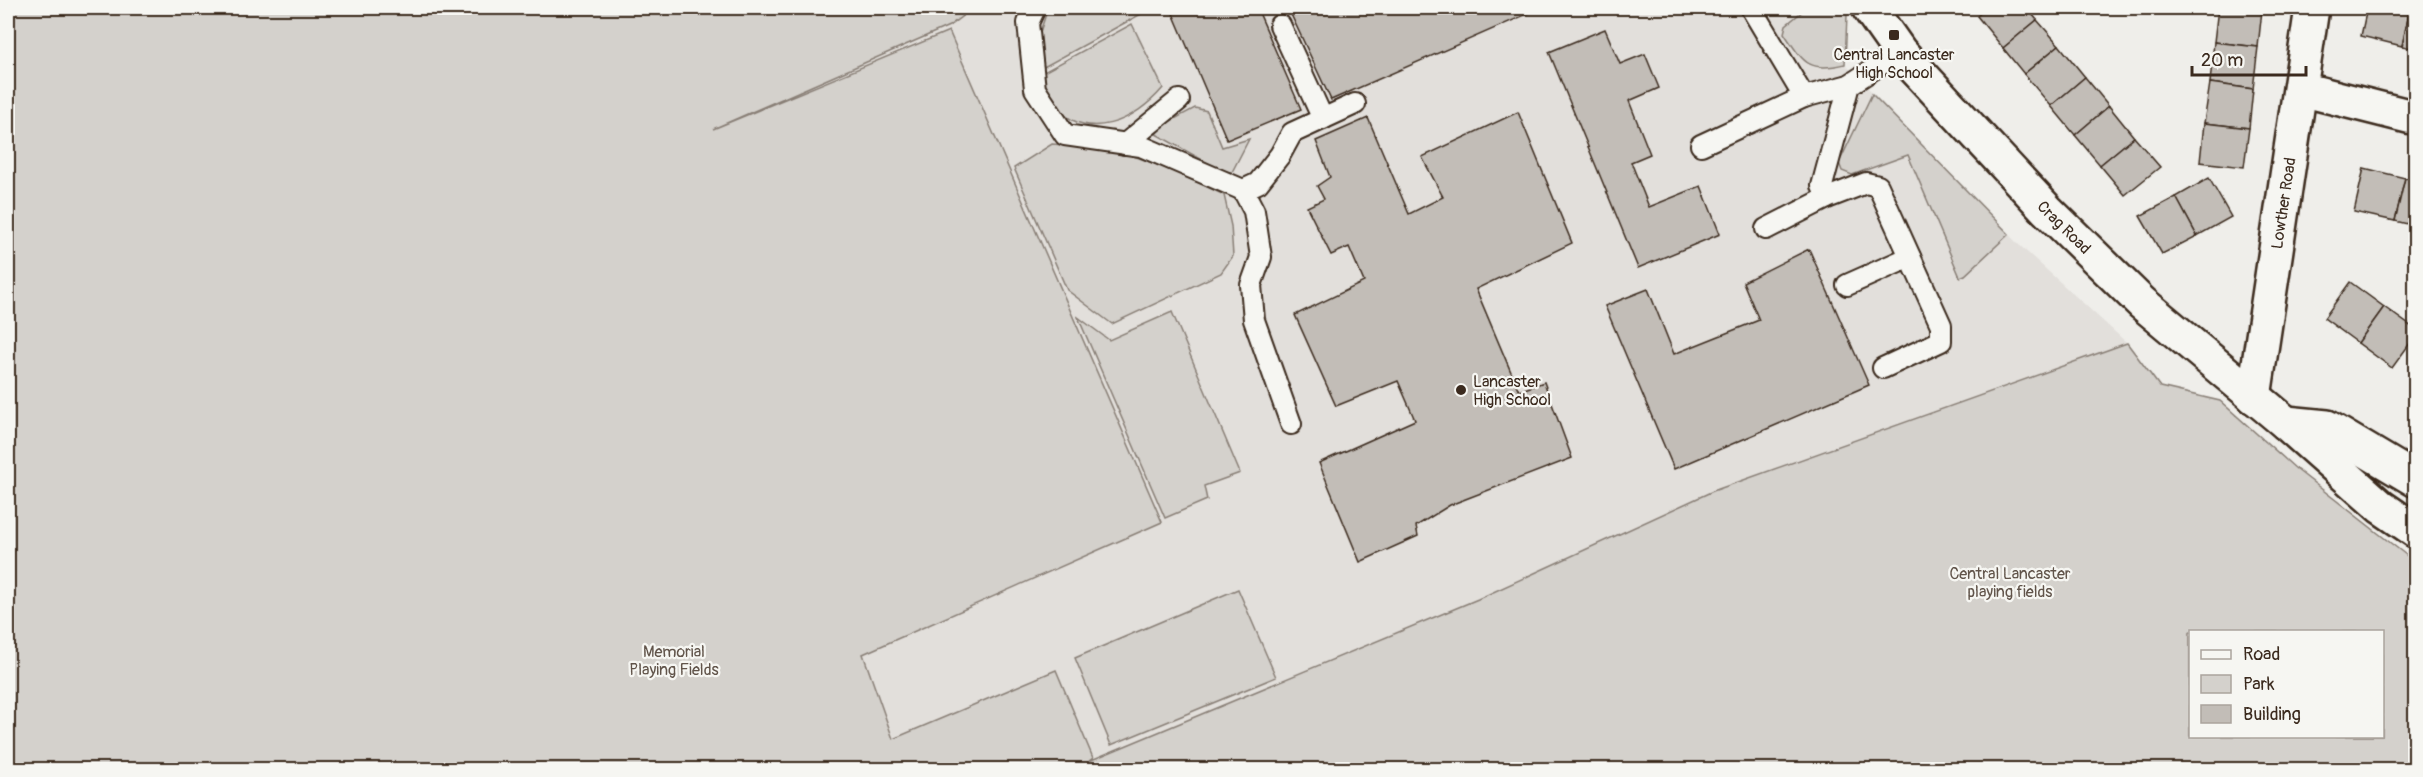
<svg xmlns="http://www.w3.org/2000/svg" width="2423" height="777" viewBox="0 0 2423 777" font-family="Pangolin,sans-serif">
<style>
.built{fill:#e2dfdb;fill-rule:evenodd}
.green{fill:#d4d1cc;stroke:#887e75;stroke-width:1.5;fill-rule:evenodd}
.building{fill:#c2bdb7;stroke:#3b2a1e;stroke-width:1.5}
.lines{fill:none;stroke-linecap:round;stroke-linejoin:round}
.service-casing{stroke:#3b2a1e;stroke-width:24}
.minor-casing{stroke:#3b2a1e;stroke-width:38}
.service{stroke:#f6f6f2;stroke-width:20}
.minor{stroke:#f6f6f2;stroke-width:33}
.poi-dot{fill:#3b2a1e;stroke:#f6f6f2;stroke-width:2}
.labels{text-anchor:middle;stroke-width:4.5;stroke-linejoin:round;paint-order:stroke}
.poi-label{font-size:16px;fill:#3b2a1e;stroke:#f6f6f2}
.street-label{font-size:16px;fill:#3b2a1e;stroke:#f6f6f2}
.park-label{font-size:16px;fill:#61544a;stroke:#f6f6f2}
</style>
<rect width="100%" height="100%" fill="#efeeea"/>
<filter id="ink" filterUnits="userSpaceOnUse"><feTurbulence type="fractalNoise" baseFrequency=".0167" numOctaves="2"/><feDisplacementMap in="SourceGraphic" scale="12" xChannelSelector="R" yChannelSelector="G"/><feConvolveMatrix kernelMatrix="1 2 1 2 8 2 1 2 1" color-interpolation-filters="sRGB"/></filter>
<g filter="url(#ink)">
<!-- built -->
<path class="built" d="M 626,8 L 1842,8 L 1847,15 L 1845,64 L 2017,243 L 2127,343 L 2160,387 L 2220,401 L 2296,469 L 2415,562 L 2415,769 L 905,769 ZM 2190,632 L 2382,632 L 2382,736 L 2190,736 Z"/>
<!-- green -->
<g class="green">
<path d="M 8,8 L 973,8 L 949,26 L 713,129 L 949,31 L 1162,522 L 863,654 L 893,739 L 1056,670 L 1093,758 L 1089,761 L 1478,599 L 1713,491 L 2127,343 L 2160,387 L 2220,401 L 2296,469 L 2415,562 L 2415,769 L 8,769 ZM 2190,632 L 2382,632 L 2382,736 L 2190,736 Z"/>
<path d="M 1048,8 L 1152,8 L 1042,68 L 1040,32 Z"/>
<path d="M 1803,8 L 1842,8 L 1847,15 L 1845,64 C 1808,73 1804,63 1784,33 L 1786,25 L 1804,10 Z"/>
<path d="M 1132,24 L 1163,88 C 1136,120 1086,145 1054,104 C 1048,96 1044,83 1040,74 Z"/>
<path d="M 1872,94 L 2009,234 L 1965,275 L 1960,277 L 1908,155 L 1852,175 L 1842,171 L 1839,163 Z"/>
<path d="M 1195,108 L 1207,111 L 1222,147 L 1249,139 L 1232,172 L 1222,171 L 1156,134 L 1165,124 Z"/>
<path d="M 1052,144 L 1115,149 L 1174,171 L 1224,195 L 1231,226 L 1233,256 L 1221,273 L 1112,324 L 1067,290 L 1014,168 Z"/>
<path d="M 1172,312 L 1240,473 L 1204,486 L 1207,500 L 1165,518 L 1078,317 L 1109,340 Z"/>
<path d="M 1238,589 L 1276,677 L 1111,745 L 1075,658 Z"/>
</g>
<!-- building -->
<g class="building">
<path d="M 1181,8 L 1257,8 L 1301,109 L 1227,140 L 1172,11 Z"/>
<path d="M 1288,8 L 1541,8 L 1331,100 Z"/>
<path d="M 1987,8 L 2027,8 L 2037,20 L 2003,48 L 1977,16 Z"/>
<path d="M 2218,8 L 2262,10 L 2258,47 L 2214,42 Z"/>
<path d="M 2367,8 L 2410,8 L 2402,46 L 2361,36 Z"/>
<path d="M 2410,8 L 2416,8 L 2416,49 L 2402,46 Z"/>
<path d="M 2037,20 L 2059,45 L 2024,74 L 2003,48 Z"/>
<path d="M 1605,29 L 1620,64 L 1645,54 L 1659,88 L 1629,101 L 1650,154 L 1631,162 L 1649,207 L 1701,186 L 1720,234 L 1638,268 L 1549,52 Z"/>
<path d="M 2214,42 L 2258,47 L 2253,89 L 2210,83 Z"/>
<path d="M 2059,45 L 2085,77 L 2051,106 L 2024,74 Z"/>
<path d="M 2085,77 L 2109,106 L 2075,135 L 2051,106 Z"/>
<path d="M 2210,83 L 2253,89 L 2249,128 L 2204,123 Z"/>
<path d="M 2109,106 L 2134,137 L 2100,165 L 2075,135 Z"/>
<path d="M 1518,112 L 1572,243 L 1476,289 L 1519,391 L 1544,382 L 1572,458 L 1450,505 L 1416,526 L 1418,536 L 1360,562 L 1319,463 L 1415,420 L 1398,381 L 1336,406 L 1295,315 L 1364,282 L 1349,247 L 1331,255 L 1307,207 L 1324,199 L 1317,186 L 1330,177 L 1316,141 L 1368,118 L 1409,214 L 1443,197 L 1422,157 Z"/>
<path d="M 2204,123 L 2249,128 L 2244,167 L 2200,162 Z"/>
<path d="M 2134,137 L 2160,167 L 2125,195 L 2100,165 Z"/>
<path d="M 2364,168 L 2405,178 L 2395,221 L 2354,212 Z"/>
<path d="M 2209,178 L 2231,217 L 2197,236 L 2176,197 Z"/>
<path d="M 2405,178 L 2416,180 L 2416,226 L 2395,221 Z"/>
<path d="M 2176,197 L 2197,236 L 2162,254 L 2140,216 Z"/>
<path d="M 1809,249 L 1869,385 L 1674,469 L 1605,306 L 1648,289 L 1674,354 L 1759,320 L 1743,282 Z"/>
<path d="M 2350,282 L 2384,307 L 2358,343 L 2324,318 Z"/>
<path d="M 2384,307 L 2416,330 L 2416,335 L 2392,368 L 2358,343 Z"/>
</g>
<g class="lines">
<defs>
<g id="service">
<path d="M 1035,8 L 1028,23 L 1035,89 L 1065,135 L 1141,146 L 1243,190 L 1258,183 L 1280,155 L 1292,133 L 1355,104"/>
<path d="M 1751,8 L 1804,97 L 1849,85 L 1900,52"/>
<path d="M 1280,25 L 1323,119"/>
<path d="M 1849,85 L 1822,186 L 1827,198 L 1866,183 L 1878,186 L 1941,325 L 1941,341 L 1883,368"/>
<path d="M 1125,144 L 1179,100"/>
<path d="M 1701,145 L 1804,97"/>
<path d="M 1243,190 L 1254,211 L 1261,257 L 1251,285 L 1254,320 L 1291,424"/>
<path d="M 1766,229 L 1827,198"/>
<path d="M 1847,285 L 1910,257"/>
</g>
<g id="minor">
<path id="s1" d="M 1869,8 L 1900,52 L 2047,210 L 2142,303 L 2286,423 L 2381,507 L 2416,531"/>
<path d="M 2301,89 L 2416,118"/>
<path id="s2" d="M 2254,397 L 2312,8"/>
<path d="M 2286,423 L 2327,427 L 2416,480"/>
</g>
</defs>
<!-- service casing -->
<use href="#service" class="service-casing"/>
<!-- minor casing -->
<use href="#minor" class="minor-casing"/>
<!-- service -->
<use href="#service" class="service"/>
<!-- minor -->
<use href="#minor" class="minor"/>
</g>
</g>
<!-- markers -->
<g class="poi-dot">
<rect x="1888" y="29" width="12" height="12" rx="3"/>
<circle cx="1461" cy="390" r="6"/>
</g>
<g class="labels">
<!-- poi labels -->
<g class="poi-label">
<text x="1894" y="60">Central Lancaster<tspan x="1894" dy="18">High School</tspan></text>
<text x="1473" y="387" text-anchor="start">Lancaster<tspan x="1473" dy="18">High School</tspan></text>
</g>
<!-- street labels -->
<g class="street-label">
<text dy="6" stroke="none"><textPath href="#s2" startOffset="196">Lowther Road</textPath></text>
<text dy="6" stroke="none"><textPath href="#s1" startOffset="294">Crag Road</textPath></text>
</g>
<!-- park labels -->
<g class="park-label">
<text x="2010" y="579">Central Lancaster<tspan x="2010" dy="18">playing fields</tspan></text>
<text x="674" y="657">Memorial<tspan x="674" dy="18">Playing Fields</tspan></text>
</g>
</g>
<!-- margin -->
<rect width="2423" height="777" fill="none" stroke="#f6f6f2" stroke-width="30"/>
<rect x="15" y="15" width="2393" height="747" fill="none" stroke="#3b2a1e" stroke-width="2" filter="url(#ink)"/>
<!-- legend -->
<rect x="2189" y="630" width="195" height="108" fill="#f6f6f2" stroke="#aba49d" stroke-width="1.5"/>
<rect x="2201" y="650" width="30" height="9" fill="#f6f6f2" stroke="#aba49d" stroke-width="1.5"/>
<text x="2243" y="660" font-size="18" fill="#3b2a1e">Road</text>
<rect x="2201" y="675" width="30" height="18" fill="#d4d1cc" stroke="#aba49d" stroke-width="1.5"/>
<text x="2243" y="690" font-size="18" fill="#3b2a1e">Park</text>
<rect x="2201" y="705" width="30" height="18" fill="#c2bdb7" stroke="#aba49d" stroke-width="1.5"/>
<text x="2243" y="720" font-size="18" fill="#3b2a1e">Building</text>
<!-- scale -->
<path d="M2192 66v9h114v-9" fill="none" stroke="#3b2a1e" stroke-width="3"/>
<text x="2201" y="66" font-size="18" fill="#3b2a1e" stroke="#f6f6f2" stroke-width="4.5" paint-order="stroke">20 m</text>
</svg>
